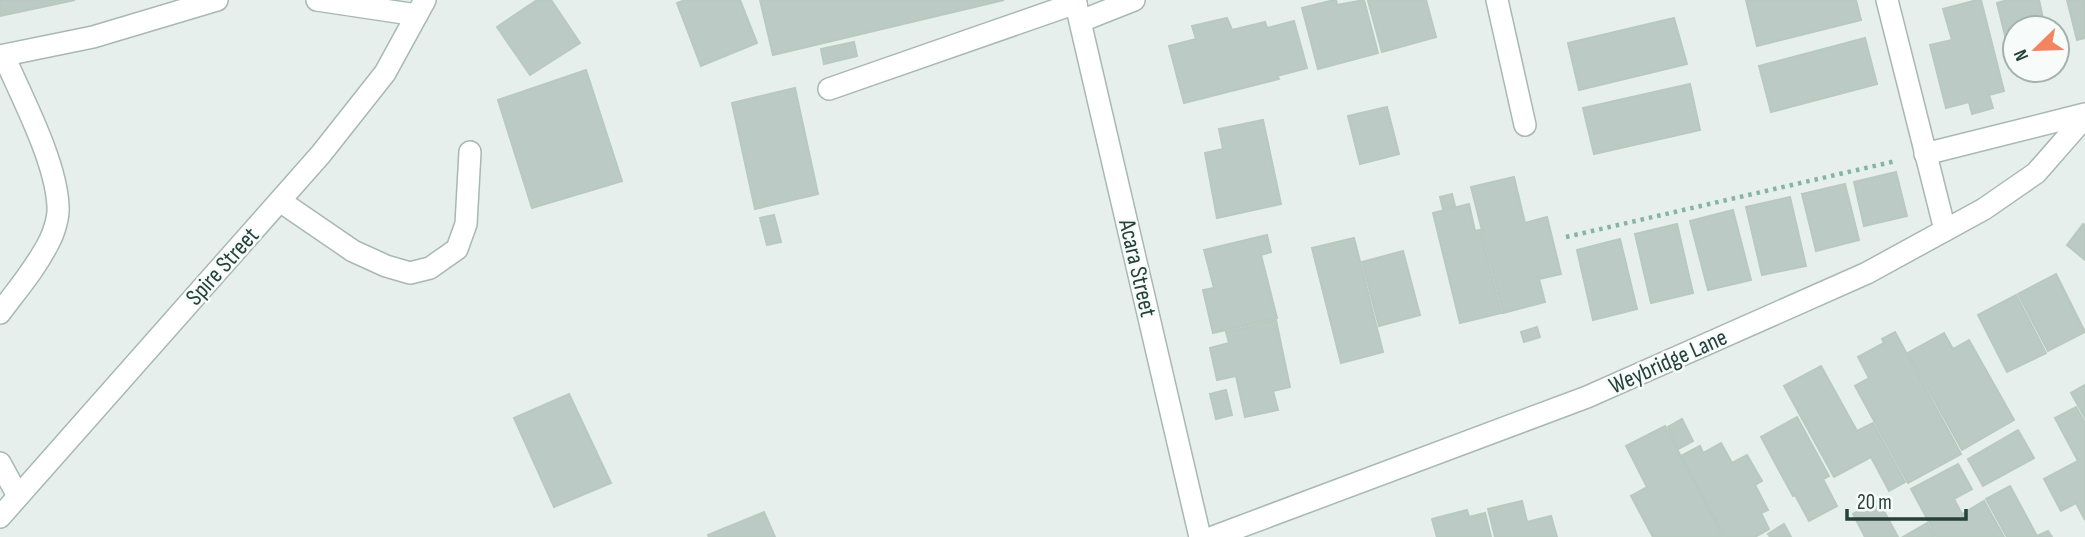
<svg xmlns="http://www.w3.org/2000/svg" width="2085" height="537" viewBox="0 0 2085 537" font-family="'Sofia Sans Condensed',sans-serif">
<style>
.building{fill:#bbcac4;stroke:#b8c9c2;stroke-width:2}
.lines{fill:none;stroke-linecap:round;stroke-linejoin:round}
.minor-casing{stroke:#a8b8b2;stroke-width:24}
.path{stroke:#86b3a5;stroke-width:4.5;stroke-dasharray:3.5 5;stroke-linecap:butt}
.minor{stroke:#fff;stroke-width:21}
.labels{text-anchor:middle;stroke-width:5;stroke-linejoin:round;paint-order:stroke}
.street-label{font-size:24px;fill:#24423a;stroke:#f7fbf9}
</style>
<rect width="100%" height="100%" fill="#e6efeb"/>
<!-- building -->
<g class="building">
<path d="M 0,0 L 75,0 L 0,16 Z"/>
<path d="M 537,0 L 551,0 L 580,43 L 530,75 L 497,27 Z"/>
<path d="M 685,0 L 740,0 L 757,43 L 701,66 L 677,3 Z"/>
<path d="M 760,0 L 1004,0 L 773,55 Z"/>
<path d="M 1334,0 L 1336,0 L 1337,5 L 1364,0 L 1378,53 L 1318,69 L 1302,8 Z"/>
<path d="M 1372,0 L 1426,0 L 1436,37 L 1382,52 L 1368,1 Z"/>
<path d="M 1746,0 L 1856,0 L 1861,20 L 1757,46 Z"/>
<path d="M 1977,0 L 1981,0 L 2004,91 L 1989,95 L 1993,108 L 1972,114 L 1969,102 L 1946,108 L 1930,45 L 1952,40 L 1943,9 Z"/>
<path d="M 2008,0 L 2039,0 L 2043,18 L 2033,21 L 2035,28 L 2015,28 L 2015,67 L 2013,68 L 1997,3 Z"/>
<path d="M 2067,0 L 2085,0 L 2085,38 L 2077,40 Z"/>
<path d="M 1227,18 L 1232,30 L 1265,22 L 1267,28 L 1294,21 L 1307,68 L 1277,76 L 1279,79 L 1184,103 L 1169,46 L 1196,39 L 1192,26 Z"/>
<path d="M 1674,18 L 1687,64 L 1579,90 L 1568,43 Z"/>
<path d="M 1865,38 L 1877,84 L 1771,112 L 1759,66 Z"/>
<path d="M 854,42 L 857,56 L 824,64 L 821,49 Z"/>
<path d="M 586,70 L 622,181 L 532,208 L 498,100 Z"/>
<path d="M 1690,84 L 1700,130 L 1594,154 L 1583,108 Z"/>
<path d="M 795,88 L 818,194 L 755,209 L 732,103 Z"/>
<path d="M 1387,107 L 1399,154 L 1360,164 L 1348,116 Z"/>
<path d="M 1263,120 L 1281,204 L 1217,218 L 1205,153 L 1223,149 L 1219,129 Z"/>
<path d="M 1896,172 L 1907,216 L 1864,226 L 1854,182 Z"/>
<path d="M 1514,177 L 1525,223 L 1547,217 L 1561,274 L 1539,279 L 1545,302 L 1503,313 L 1471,187 Z"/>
<path d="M 1845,184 L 1859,240 L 1816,251 L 1802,194 Z"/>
<path d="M 1452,194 L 1455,206 L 1443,209 L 1440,197 Z"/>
<path d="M 1790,197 L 1806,266 L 1762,275 L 1746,207 Z"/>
<path d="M 1469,204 L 1475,231 L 1480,230 L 1501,313 L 1460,323 L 1433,213 Z"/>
<path d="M 1733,210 L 1751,280 L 1708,290 L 1690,221 Z"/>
<path d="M 774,215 L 781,242 L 767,245 L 760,218 Z"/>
<path d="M 1677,224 L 1693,293 L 1651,303 L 1635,234 Z"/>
<path d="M 2083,224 L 2085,225 L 2085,260 L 2067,245 Z"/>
<path d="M 1267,235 L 1271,252 L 1261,255 L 1277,318 L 1213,333 L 1203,290 L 1214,288 L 1204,250 Z"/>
<path d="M 1354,238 L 1383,352 L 1341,363 L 1312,248 Z"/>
<path d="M 1620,239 L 1637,309 L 1593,320 L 1577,250 Z"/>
<path d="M 1403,251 L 1420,315 L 1379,326 L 1362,262 Z"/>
<path d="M 2056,274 L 2085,332 L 2048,351 L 2018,294 Z"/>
<path d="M 2016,295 L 2046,353 L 2007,372 L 1978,315 Z"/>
<path d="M 1276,320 L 1290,387 L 1273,391 L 1278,410 L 1245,417 L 1236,376 L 1217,380 L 1210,348 L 1229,343 L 1226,332 Z"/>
<path d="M 1537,327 L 1540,337 L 1524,342 L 1521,332 Z"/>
<path d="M 1895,332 L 1961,454 L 1908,483 L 1855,386 L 1869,378 L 1858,357 L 1884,343 L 1882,339 Z"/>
<path d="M 1944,333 L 1953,349 L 1969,340 L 2014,420 L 1962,450 L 1908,353 Z"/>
<path d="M 1821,366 L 1857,431 L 1873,423 L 1905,482 L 1889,491 L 1871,457 L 1834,477 L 1784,386 Z"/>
<path d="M 2085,385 L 2085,418 L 2071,393 Z"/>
<path d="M 1226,390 L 1232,415 L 1216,419 L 1210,394 Z"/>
<path d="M 569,394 L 611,483 L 554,507 L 514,418 Z"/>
<path d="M 2076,407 L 2085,423 L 2085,520 L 2076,503 L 2061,511 L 2044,479 L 2078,461 L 2055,418 Z"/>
<path d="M 1797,417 L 1829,476 L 1823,479 L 1837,506 L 1809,521 L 1795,495 L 1793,496 L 1761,437 Z"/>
<path d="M 1682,419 L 1693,441 L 1678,449 L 1668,427 Z"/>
<path d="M 1665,426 L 1723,537 L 1653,537 L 1631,496 L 1647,487 L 1626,446 Z"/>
<path d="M 2018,430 L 2034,458 L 1983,486 L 1968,459 Z"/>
<path d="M 1721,443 L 1732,463 L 1747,455 L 1762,481 L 1755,485 L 1768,510 L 1761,513 L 1769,529 L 1755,537 L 1725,537 L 1681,456 L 1700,446 L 1703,453 Z"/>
<path d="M 1958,464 L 1972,489 L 1954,499 L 1962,514 L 1984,501 L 2004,537 L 1937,537 L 1911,489 Z"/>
<path d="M 2010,486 L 2037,536 L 2048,531 L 2052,537 L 2007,537 L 1986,499 Z"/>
<path d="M 1878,500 L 1898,537 L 1865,537 L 1853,514 Z"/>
<path d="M 1522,501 L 1527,522 L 1551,516 L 1557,537 L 1495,537 L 1488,509 Z"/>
<path d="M 1467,510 L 1469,517 L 1485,513 L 1491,537 L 1437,537 L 1432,519 Z"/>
<path d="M 764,512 L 775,537 L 709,537 L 708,535 Z"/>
<path d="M 1927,523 L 1935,537 L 1903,537 Z"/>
<path d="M 1784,524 L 1791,537 L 1770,537 L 1768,534 Z"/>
</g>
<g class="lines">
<defs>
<g id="minor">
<path d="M 317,0 L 417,15"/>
<path d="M 1075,0 L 1200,537"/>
<path d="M 1497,0 L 1525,125"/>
<path d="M 1887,0 L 1945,230"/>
<path d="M 1081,21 L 1134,0"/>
<path d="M 0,56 L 93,37 L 217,0"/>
<path d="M 829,89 L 1076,3"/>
<path d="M 1925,154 L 2085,114"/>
<path d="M 280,201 L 353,251 L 386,266 L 410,273 L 430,268 L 457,249 L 466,224 L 470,152"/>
<path d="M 0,313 C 17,290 36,268 49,242 C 54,233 59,216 58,206 C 56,161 22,98 4,56"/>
<path d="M 0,463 L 18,496"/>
<path d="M 0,517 L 321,154 L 385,73 L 425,0"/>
<path d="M 1213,537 L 1587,397 L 1867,273 L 1984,209 L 2036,173 L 2085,117"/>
</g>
</defs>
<!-- minor casing -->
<use href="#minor" class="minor-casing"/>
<!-- path -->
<path class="path" d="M 1566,237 L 1896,161"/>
<!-- minor -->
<use href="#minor" class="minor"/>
</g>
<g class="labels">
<!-- street labels -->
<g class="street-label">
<text transform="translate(222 266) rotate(-48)" y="8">Spire Street</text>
<text transform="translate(1138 268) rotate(77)" y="8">Acara Street</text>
<text transform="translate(1668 361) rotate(-24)" y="8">Weybridge Lane</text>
</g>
</g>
<!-- north arrow -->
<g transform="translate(2036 49) rotate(247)"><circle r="33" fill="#f7fbf9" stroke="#a3b1ad" stroke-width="2"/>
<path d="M0-5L12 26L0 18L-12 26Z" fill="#f4845f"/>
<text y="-10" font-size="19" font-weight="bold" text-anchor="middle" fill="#24423a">N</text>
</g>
<!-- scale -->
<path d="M1847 509v10h119v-10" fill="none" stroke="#24423a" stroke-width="3.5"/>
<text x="1857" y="509" font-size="21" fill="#24423a" stroke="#f7fbf9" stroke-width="5" paint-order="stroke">20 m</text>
</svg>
